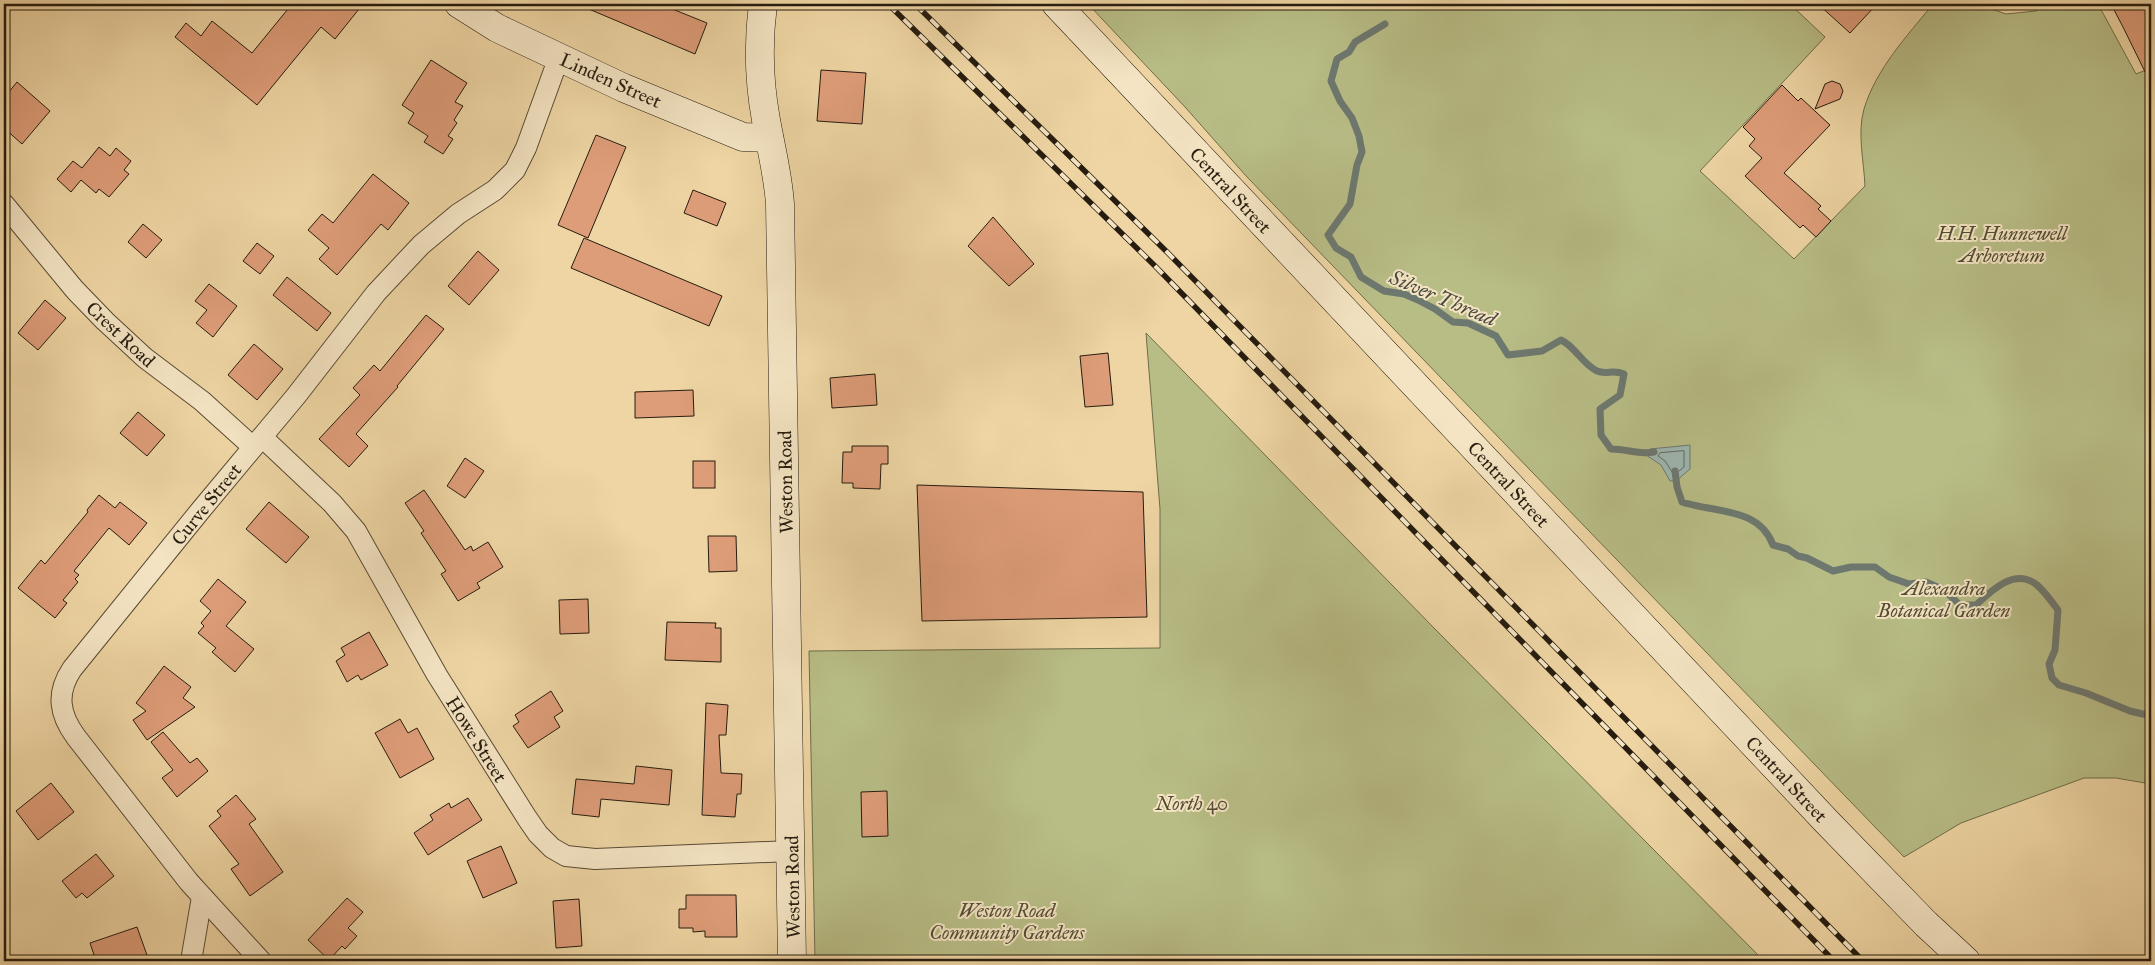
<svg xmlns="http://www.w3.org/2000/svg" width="2155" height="965" viewBox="0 0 2155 965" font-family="'IM FELL Great Primer',serif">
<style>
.green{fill:#b8bd86;stroke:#6f6c4a}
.water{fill:#9db6b0;stroke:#6d7870}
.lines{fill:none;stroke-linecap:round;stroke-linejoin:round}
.shore{stroke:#626960;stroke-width:1}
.stream{stroke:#6d7870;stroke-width:7}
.building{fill:#de9d79;stroke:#261c0f}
.street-casing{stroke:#584a34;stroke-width:22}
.secondary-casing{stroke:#261c0f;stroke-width:29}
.street{stroke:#f4e4c3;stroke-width:20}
.secondary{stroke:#f4e4c3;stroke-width:28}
.rail-casing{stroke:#261c0f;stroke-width:5.5}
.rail{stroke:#f4e4c3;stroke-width:4;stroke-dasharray:11;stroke-linecap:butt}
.labels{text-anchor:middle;stroke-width:4;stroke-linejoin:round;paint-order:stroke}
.street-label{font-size:19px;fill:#261c0f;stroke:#f4e4c3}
.park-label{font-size:19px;font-style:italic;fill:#524c33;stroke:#f4e4c3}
.water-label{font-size:20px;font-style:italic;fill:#4a4a3f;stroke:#f4e4c3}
</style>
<rect width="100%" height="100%" fill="#eed5a3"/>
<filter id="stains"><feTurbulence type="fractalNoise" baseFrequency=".004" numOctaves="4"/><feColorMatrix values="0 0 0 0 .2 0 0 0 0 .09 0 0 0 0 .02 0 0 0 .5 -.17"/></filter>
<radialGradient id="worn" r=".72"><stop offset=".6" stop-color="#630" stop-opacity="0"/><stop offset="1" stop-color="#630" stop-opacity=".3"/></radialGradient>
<!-- green -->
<g class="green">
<path d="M 1088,4 L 1790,4 L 1825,37 L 1700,171 L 1794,259 L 1865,186 C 1864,162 1857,133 1864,109 C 1876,69 1907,36 1933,4 L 1978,4 L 2006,14 L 2036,11 L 2045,4 L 2098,4 L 2136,74 L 2146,70 L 2151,80 L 2151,784 L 2116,778 L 2084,778 L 1961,823 L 1904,857 L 1247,177 L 1185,107 Z"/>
<path d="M 1146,333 L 1433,627 L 1764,961 L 815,961 L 809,651 L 1160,648 L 1160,509 Z"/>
</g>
<!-- water -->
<path class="water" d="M 1690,445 L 1690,469 L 1676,481 L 1670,481 L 1661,465 L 1646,455 L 1650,449 Z"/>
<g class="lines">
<!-- shore -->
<path class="shore" d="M 1684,451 L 1684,467 L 1674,475 L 1665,461 L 1658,456 L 1660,453 Z"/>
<!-- stream -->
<g class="stream">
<path d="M 1385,24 L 1355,42 L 1349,52 L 1337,59 L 1331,81 L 1340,101 L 1352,118 L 1359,136 L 1362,152 L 1357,165 L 1350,204 L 1328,235 L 1336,248 L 1351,257 L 1361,277 L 1384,291 L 1404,294 L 1418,300 L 1435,309 L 1453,322 L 1468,323 L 1496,336 L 1508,355 L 1542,351 L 1561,340 C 1576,347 1581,363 1597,371 C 1606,375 1613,369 1624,374 L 1620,395 L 1600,409 L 1601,435 L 1611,449 C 1628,449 1637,455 1654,452"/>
<path d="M 1675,471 L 1677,487 L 1682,502 C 1715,513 1759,507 1773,545 L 1788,549 L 1798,556 L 1807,558 L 1833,571 L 1851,567 L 1875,567 L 1889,577 L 1909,584 L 1926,582 L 1944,590 L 1960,605 L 1976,605 C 1992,590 2015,567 2037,585 C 2045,592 2052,602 2058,610 L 2055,650 L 2049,664 L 2052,678 L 2059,685 L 2086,693 L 2130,711 L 2147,715 L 2151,710"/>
</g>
</g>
<!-- building -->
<g class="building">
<path d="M 292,4 L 363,4 L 335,39 L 321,27 L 257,105 L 175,37 L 186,23 L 201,36 L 212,21 L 252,53 Z"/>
<path d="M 577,4 L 660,4 L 707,23 L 695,54 Z"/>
<path d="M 1818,4 L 1877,4 L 1850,33 Z"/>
<path d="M 2111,4 L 2151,4 L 2151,84 L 2123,27 Z"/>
<path d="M 431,60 L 467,83 L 455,102 L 463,106 L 454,120 L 457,123 L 448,136 L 453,139 L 443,154 L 424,142 L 428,136 L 408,123 L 414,113 L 402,105 Z"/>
<path d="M 821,70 L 866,73 L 862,124 L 817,121 Z"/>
<path d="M 1832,81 L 1840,84 L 1843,91 L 1840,99 L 1815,109 L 1825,84 Z"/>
<path d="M 17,82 L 50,111 L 22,144 L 4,128 L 4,98 Z"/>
<path d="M 1782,85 L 1798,101 L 1801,98 L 1830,125 L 1784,173 L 1821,206 L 1818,209 L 1831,221 L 1816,237 L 1803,225 L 1800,228 L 1745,176 L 1762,158 L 1749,146 L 1755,139 L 1743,127 Z"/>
<path d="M 596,135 L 626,147 L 588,238 L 558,225 Z"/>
<path d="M 99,147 L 110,156 L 116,148 L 131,161 L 124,170 L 129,174 L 109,197 L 99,189 L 96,193 L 81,180 L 71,192 L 57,179 L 73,161 L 82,168 Z"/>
<path d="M 373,174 L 409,203 L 388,230 L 381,224 L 337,275 L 319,259 L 329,248 L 308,230 L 322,214 L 333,223 Z"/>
<path d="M 693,190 L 726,203 L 717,226 L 684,213 Z"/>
<path d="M 993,217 L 1034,264 L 1009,286 L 968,246 Z"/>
<path d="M 143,224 L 162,240 L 146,258 L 128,242 Z"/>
<path d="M 584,238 L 722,296 L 709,326 L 571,268 Z"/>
<path d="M 257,243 L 274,256 L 260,274 L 243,261 Z"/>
<path d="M 478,251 L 499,270 L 469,305 L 448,286 Z"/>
<path d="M 287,277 L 331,313 L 317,331 L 273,295 Z"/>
<path d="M 209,284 L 237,306 L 213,337 L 196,323 L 207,310 L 195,301 Z"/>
<path d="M 45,300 L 66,318 L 38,350 L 18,333 Z"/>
<path d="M 426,315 L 444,329 L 397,386 L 398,387 L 356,434 L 368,446 L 349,467 L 319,439 L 360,395 L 353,388 L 374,365 L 380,371 Z"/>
<path d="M 254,344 L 283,369 L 257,400 L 228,375 Z"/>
<path d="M 1108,353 L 1113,405 L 1085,407 L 1080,356 Z"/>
<path d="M 875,374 L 877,405 L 832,408 L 830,378 Z"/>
<path d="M 693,390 L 694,416 L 635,418 L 635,392 Z"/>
<path d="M 138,412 L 165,435 L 147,456 L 120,433 Z"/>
<path d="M 852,446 L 888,446 L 888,464 L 881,464 L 880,489 L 853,488 L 853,483 L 842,483 L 843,452 L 852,452 Z"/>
<path d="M 465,458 L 484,471 L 465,498 L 447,486 Z"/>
<rect x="693" y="461" width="22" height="27"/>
<path d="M 917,485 L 1143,492 L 1147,617 L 922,621 Z"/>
<path d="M 424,490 L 465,550 L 471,546 L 473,551 L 488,542 L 503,567 L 477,583 L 480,588 L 458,601 L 441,574 L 446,571 L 421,533 L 424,531 L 405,503 Z"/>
<path d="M 99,495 L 115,508 L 120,502 L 147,523 L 129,545 L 109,528 L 74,571 L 79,575 L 75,579 L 78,582 L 63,600 L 67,603 L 55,618 L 18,588 L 41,560 L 45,564 L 88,512 L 87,510 Z"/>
<path d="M 269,502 L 309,537 L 286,563 L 246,529 Z"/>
<path d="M 708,536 L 736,536 L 737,571 L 709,572 Z"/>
<path d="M 218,579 L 246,602 L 226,626 L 254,649 L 235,672 L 212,652 L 216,648 L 198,633 L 204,626 L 201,623 L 211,611 L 200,601 Z"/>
<path d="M 588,599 L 589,633 L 560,634 L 559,600 Z"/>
<path d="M 667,622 L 716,623 L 715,628 L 721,628 L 721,662 L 665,660 Z"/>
<path d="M 369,632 L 388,665 L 361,680 L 358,675 L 347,682 L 336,661 L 345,655 L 341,648 Z"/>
<path d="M 164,666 L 191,687 L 183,698 L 195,707 L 147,740 L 133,720 L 146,711 L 136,703 Z"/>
<path d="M 551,691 L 563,711 L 554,717 L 560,727 L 528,748 L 513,726 L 519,722 L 515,715 Z"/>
<path d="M 706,703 L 728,705 L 726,735 L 719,735 L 721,773 L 742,774 L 741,794 L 737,794 L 735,817 L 702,815 Z"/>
<path d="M 400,719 L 408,733 L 417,728 L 434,759 L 400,778 L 375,733 Z"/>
<path d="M 163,732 L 190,763 L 197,758 L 208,771 L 177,797 L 162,778 L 173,770 L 151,742 Z"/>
<path d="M 636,766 L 672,770 L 669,805 L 601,799 L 599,817 L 572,814 L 576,779 L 634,784 Z"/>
<path d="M 51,783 L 74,812 L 38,840 L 16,811 Z"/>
<path d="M 887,791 L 888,836 L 862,837 L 861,792 Z"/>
<path d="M 236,795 L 256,819 L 249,824 L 283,872 L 250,896 L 231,869 L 239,864 L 209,826 L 221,816 L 217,811 Z"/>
<path d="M 468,798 L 482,820 L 428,855 L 414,833 L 433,820 L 430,815 L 449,803 L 451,808 Z"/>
<path d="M 501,846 L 517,883 L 483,898 L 467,861 Z"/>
<path d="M 96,854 L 114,876 L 87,898 L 82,893 L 76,898 L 62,881 Z"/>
<path d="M 686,895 L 736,895 L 737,937 L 705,937 L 705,931 L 693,932 L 693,928 L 679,928 L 679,909 L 686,909 Z"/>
<path d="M 347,898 L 363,912 L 348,928 L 357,936 L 345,949 L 342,946 L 329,960 L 308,940 Z"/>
<path d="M 579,899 L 582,946 L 556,948 L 553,901 Z"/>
<path d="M 137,927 L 148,958 L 137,961 L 96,961 L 90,943 Z"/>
</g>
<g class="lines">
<defs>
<g id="street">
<path d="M 4,204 L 75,290 L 105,321 L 145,358 L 202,401 L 253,447"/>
<path d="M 262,437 L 332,503 L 356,531 L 437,675 L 527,818 L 538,834 L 552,848 L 566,856 L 595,859 L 791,851"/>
<path d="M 191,961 L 202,897"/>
<path d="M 261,961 L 189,882 L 76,737 C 59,714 56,693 72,669 L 200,511 L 296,396 L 376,293 L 421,245 L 458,214 L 495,190 L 515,170 L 526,148 L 559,57"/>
</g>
<g id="secondary">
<path d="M 459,4 L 497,28 L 624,88 L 743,137 L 769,138"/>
<path d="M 763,4 C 758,42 759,82 766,120 C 771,148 778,175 780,204 L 792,961"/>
<path d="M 1056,4 L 1827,822 L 1926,924 L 1966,961"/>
</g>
</defs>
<!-- street casing -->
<use href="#street" class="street-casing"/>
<!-- secondary casing -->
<use href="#secondary" class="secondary-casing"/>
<!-- street -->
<use href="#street" class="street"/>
<!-- secondary -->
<use href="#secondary" class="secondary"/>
<defs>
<g id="rail">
<path d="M 888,4 L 1155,266 L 1834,961"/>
<path d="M 915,4 L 1168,253 L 1863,961"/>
</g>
</defs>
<!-- rail casing -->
<use href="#rail" class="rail-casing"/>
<!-- rail -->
<use href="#rail" class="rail"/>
</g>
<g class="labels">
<!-- street labels -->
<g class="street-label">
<text transform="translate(611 80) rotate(24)" y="7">Linden Street</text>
<text transform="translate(1231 190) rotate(47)" y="7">Central Street</text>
<text transform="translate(121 334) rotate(43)" y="7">Crest Road</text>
<text transform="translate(785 482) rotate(-91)" y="7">Weston Road</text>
<text transform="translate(1509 484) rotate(47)" y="7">Central Street</text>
<text transform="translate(206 504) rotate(-51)" y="7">Curve Street</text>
<text transform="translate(477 739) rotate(58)" y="7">Howe Street</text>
<text transform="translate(1787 779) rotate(47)" y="7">Central Street</text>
<text transform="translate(792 887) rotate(-91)" y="7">Weston Road</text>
</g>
<!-- park labels -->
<g class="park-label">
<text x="2002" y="240">H.H. Hunnewell<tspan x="2002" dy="22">Arboretum</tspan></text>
<text x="1944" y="595">Alexandra<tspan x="1944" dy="22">Botanical Garden</tspan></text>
<text x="1192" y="810">North 40</text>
<text x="1007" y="917">Weston Road<tspan x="1007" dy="22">Community Gardens</tspan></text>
</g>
<!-- water labels -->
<g class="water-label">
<text transform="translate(1443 298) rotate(23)" y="7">Silver Thread</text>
</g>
</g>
<!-- margin -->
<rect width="2155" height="965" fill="none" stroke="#eed5a3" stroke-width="20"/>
<rect x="5" y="5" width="2145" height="955" fill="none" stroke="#261c0f" stroke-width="2.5"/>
<rect x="10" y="10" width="2135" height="945" fill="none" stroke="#261c0f"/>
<rect width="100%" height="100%" filter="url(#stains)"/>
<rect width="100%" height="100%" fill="url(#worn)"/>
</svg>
